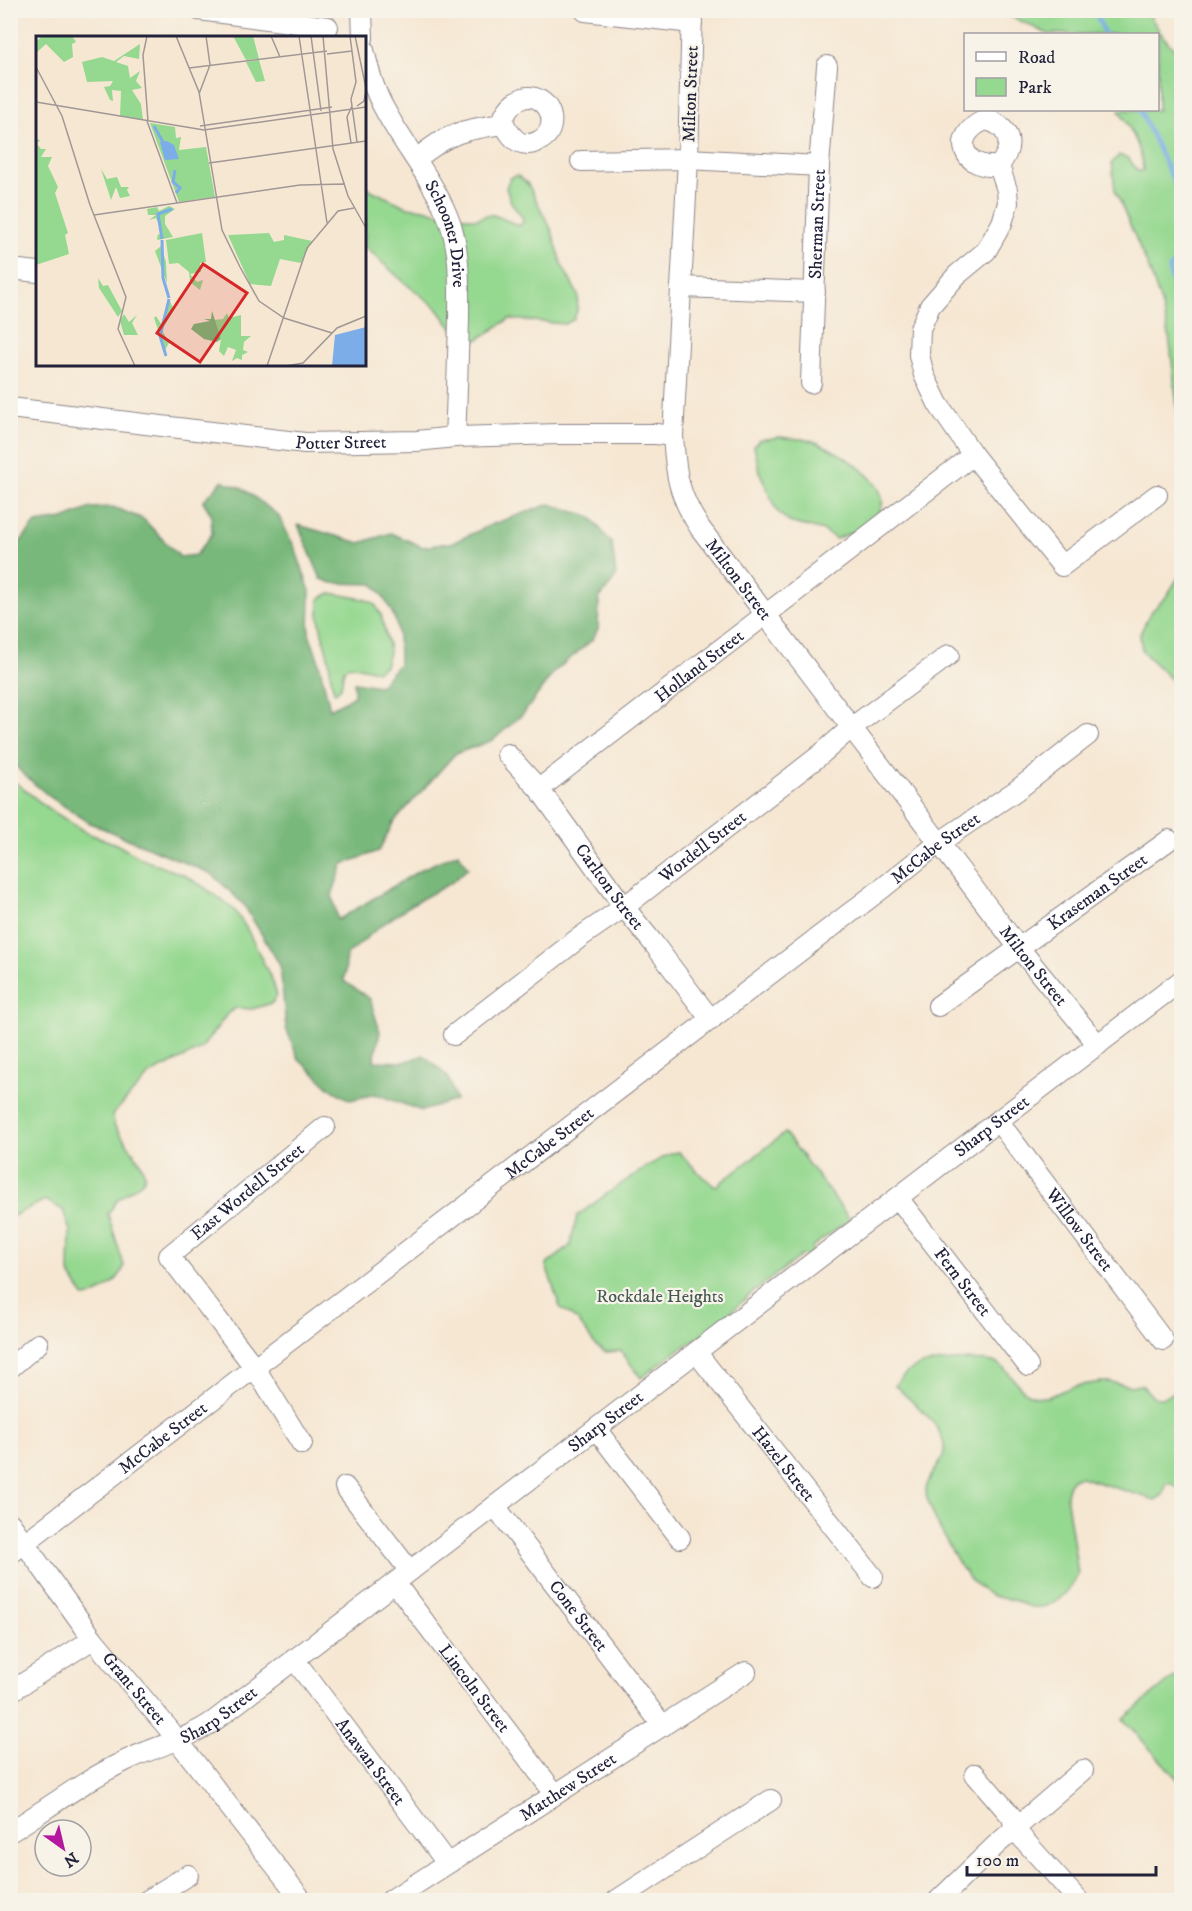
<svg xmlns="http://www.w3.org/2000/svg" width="1192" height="1911" viewBox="0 0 1192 1911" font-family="'IM FELL DW Pica',serif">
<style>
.green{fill:#95d890;stroke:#5c7d66;stroke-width:1.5}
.forest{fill:#78b87a;stroke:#4d6d5a;stroke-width:1.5}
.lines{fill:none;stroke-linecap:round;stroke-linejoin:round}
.stream{stroke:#7dade8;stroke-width:4}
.minor-casing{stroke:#8c8487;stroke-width:22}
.minor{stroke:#fff;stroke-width:20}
.labels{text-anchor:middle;stroke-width:4.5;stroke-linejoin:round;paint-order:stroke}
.street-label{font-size:18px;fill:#22223b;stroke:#f7f3e8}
.park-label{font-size:18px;fill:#445954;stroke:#f7f3e8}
.inset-river{fill:none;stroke:#7dade8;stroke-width:3}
.inset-road{fill:none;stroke:#a19896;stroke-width:1.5}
.view{fill:#d62828;fill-opacity:0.15;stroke:#d62828;stroke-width:3}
.inset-edge{fill:none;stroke:#22223b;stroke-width:3}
</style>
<rect width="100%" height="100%" fill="#f7f3e8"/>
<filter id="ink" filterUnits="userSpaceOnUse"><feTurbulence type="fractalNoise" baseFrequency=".0167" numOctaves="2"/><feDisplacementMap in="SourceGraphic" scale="12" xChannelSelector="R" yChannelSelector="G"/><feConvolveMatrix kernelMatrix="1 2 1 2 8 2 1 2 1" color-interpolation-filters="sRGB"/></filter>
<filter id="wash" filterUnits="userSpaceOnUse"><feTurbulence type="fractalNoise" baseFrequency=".008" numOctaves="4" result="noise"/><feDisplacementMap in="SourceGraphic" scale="24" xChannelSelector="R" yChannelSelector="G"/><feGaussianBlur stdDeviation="1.35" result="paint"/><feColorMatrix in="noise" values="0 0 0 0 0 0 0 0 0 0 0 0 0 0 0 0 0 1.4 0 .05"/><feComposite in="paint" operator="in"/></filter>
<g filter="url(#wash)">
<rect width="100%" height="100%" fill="#f6e7d3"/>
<!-- green -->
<g class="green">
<path d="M 999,11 L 1147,11 L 1162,35 L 1181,58 L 1181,441 L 1169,335 L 1161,303 L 1149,269 L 1115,190 L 1112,163 L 1119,155 L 1128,158 L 1139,172 L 1143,170 C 1142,148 1130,128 1119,110 L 1158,110 L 1158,34 L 1048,34 Z"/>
<path d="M 517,175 L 526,182 L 530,188 L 552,231 L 562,265 L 578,295 L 577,311 L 573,320 L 565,324 L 509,319 L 471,344 L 463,343 L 437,308 L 405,283 L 365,247 L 365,185 L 373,191 L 407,207 L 424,209 L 451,217 L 460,216 L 476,219 L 487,215 L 494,215 L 520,226 L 524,220 L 511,202 L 506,188 L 510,178 Z"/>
<path d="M 780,437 C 791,439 803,438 813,441 C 836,449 901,487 877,516 C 867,528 849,533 836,539 L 824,531 L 789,522 L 777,511 L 760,473 L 754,446 L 759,440 Z"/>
<path d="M 1181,573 L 1181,689 L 1142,651 L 1140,634 L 1150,613 L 1166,597 Z"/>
<path d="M 330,593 L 364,599 L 374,603 L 381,615 L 388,644 L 389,652 L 385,666 L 377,671 L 350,665 L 344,670 L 341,687 L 335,693 C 330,683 331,671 329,660 C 324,640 317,621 319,599 Z"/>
<path d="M 11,779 L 49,809 L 87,833 L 116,844 L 144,860 L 184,875 L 202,886 L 226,903 L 235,911 L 247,929 L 273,982 L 277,996 L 272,1003 L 252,1009 L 236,1008 L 228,1013 L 201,1049 L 150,1074 L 113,1114 L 114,1125 L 140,1162 L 145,1175 L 143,1181 L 117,1200 L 108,1214 L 124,1266 C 120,1281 99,1296 84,1297 L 69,1273 L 70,1231 L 63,1210 L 45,1200 L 11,1217 Z"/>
<path d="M 785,1133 L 850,1219 L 812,1247 L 813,1252 L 807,1256 L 802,1255 L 751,1294 L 711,1329 L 677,1351 L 641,1378 L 621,1351 L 605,1352 L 596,1346 L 578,1321 L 560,1307 L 546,1265 L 570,1246 L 577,1216 C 593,1204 663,1151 679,1152 L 703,1177 L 716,1186 Z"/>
<path d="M 968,1360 C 976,1361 988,1360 996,1363 C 1010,1369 1015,1387 1029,1394 C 1047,1403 1057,1391 1073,1387 C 1083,1385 1095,1382 1105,1382 C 1120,1382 1124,1388 1141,1385 C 1146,1388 1148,1393 1153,1396 C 1163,1403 1173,1391 1181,1387 L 1181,1490 L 1170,1483 L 1166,1485 L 1163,1495 L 1155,1500 L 1080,1477 L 1074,1478 L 1069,1484 L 1066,1494 L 1078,1574 C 1071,1590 1053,1610 1033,1607 C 1027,1607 1021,1603 1016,1601 C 1007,1598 997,1599 989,1594 C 983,1591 976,1585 971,1580 C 960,1569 925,1505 926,1490 C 928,1471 950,1460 943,1440 C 935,1417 910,1402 895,1385 C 916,1357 937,1364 968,1360 Z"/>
<path d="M 1181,1671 L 1181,1783 L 1123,1719 Z"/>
</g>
<!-- forest -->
<path class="forest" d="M 222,481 L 242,488 L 278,515 L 295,548 L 310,591 L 309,633 L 318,659 L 330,709 L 354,696 L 354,682 L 379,686 L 399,664 C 399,626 398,614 373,584 L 332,583 L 321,579 L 298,525 L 360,543 L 391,533 L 423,547 L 454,542 L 493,524 L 550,504 L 591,517 L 612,544 L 616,577 L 599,599 L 598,629 L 592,640 L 554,672 L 524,713 L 493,740 L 455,754 L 393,823 L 379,851 L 343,864 L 332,895 L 338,920 L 422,869 L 458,853 L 468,868 L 451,883 L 414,903 L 379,927 L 347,955 L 344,981 L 370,999 L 380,1032 L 374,1061 L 404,1062 L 424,1055 L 448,1077 L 456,1100 L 422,1111 L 376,1094 L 350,1100 L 331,1089 L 298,1058 L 286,1028 L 280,965 L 244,905 L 212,874 L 90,823 L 50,797 L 23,774 L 11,761 L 11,549 L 21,541 L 36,523 L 63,519 L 91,508 L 113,507 L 143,519 L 180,557 L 196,555 L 212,534 L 211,514 L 203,501 Z"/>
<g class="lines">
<!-- stream -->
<g class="stream">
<path d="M 1094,10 L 1105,34"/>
<path d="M 1140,110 L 1182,200"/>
<path d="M 1182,253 L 1169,270 L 1182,323"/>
</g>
</g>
</g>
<g filter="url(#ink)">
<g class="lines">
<defs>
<g id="minor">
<path d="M 199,10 L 328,27"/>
<path d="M 362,10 L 363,38"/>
<path id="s1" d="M 692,10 L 688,159 L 673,436 C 676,476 678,494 700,528 L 1019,948 L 1098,1045"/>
<path d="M 585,11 L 692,23"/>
<path id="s2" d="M 364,50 C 369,71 374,91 385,110 C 404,146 431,177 447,215 C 461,247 459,285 459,319 C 458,358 457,397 455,437"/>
<path d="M 417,159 C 447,133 465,129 504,124 L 502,121 C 506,111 512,102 523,98 C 539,93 554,109 551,125 C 549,139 531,148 519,142 C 512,138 508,131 504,124"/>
<path d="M 581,161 L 688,159 L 819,166"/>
<path d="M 999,166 C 963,170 949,136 985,120 C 999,122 1011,133 1008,148 C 1007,155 1003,160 999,166 L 1007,190 L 1008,203 L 1002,223 L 986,251 L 957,275 L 930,306 L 920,329 L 919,355 L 924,375 L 938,404 L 973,455 L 1062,566 L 1157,495"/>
<path d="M 10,269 L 38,272"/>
<path d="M 681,287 L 815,292"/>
<path id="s3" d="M 811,383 L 819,166 L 827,66"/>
<path id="s4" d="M 10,408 L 305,443 L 417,441 L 455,437 L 558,434 L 656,434 L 673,436"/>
<path id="s5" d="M 507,754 L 539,789 L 624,907 L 654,944 L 711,1020"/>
<path id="s6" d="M 539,789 L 973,455"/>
<path id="s7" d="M 938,1006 L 1169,840"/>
<path id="s8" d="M 454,1035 L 579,938 L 624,907 L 819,756 L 851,728 L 949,655"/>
<path id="s9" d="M 998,1121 L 1163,1340"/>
<path id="s10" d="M 898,1198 L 1028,1366"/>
<path id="s11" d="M 696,1352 L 873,1577"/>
<path d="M 10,1368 L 38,1344"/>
<path d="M 596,1429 L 680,1538"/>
<path id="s12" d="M 302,1444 L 255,1368 L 169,1256 L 325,1127"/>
<path d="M 345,1487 L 410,1571"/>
<path id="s13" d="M 495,1506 L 663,1726"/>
<path id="s14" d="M 10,1523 L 93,1639 L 168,1728 L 302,1900"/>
<path id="s15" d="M 10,1554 L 884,887 L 940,842 L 1017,790 L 1088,735"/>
<path id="s16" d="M 395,1583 L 555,1794"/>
<path id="s17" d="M 294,1659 L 447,1863"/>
<path d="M 10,1692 L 93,1639"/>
<path d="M 975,1774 L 1012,1817 L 1015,1830 L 1078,1900"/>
<path id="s18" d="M 10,1832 C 48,1808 85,1780 125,1761 C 155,1746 187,1740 214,1721 L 1182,980"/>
<path d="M 148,1900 L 188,1875"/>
<path id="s19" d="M 391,1900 L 746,1672"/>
<path d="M 617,1900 L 771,1800"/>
<path d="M 939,1900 L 996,1845 L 1083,1770"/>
</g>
</defs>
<!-- minor casing -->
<use href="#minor" class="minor-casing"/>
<!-- minor -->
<use href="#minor" class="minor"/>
</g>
</g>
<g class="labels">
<!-- street labels -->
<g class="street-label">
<text transform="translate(690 94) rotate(-88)" y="6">Milton Street</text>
<text dy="6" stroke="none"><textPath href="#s3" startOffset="159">Sherman Street</textPath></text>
<text dy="6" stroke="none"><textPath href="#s2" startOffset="204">Schooner Drive</textPath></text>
<text dy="6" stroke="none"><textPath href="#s4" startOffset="333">Potter Street</textPath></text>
<text dy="6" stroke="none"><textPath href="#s1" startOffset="588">Milton Street</textPath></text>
<text dy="6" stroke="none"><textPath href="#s6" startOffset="202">Holland Street</textPath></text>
<text dy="6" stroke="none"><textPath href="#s8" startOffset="312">Wordell Street</textPath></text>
<text dy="6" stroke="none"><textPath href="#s15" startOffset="1164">McCabe Street</textPath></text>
<text dy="6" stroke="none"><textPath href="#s5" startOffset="168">Carlton Street</textPath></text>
<text dy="6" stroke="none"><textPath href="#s7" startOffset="196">Kraseman Street</textPath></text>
<text dy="6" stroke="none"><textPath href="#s1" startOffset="1074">Milton Street</textPath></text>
<text dy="6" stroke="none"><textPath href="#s18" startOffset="1212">Sharp Street</textPath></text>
<text dy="6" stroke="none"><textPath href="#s15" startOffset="678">McCabe Street</textPath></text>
<text dy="6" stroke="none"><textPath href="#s12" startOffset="332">East Wordell Street</textPath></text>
<text dy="6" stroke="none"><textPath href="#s9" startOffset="136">Willow Street</textPath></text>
<text dy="6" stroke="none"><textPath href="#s10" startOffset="106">Fern Street</textPath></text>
<text dy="6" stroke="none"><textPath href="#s18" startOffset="726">Sharp Street</textPath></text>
<text dy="6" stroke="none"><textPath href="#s15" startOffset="192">McCabe Street</textPath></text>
<text dy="6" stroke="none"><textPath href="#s11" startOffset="142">Hazel Street</textPath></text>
<text dy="6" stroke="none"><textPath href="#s13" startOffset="138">Cone Street</textPath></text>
<text dy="6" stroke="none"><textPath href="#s14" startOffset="207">Grant Street</textPath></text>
<text dy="6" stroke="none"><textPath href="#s16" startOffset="132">Lincoln Street</textPath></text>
<text dy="6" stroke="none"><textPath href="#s18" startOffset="240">Sharp Street</textPath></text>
<text dy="6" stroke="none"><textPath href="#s17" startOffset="128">Anawan Street</textPath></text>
<text dy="6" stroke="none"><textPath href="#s19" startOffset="210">Matthew Street</textPath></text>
</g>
<!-- park labels -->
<g class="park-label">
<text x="660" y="1302">Rockdale Heights</text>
</g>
</g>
<!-- overview -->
<g transform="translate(36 36)">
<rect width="330" height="330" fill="#f6e7d3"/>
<path d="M 6,0 L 36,0 L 40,6 L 36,8 L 37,21 L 28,26 L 10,8 L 0,17 L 0,6 ZM 197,0 L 217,0 L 223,23 L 210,24 ZM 104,8 L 103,23 L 88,20 L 80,26 L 92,30 L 94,42 L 104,35 L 100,45 L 106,52 L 96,54 L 105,68 L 107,84 L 84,80 L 85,55 L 76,54 L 77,65 L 74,64 L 68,51 L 74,50 L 77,45 L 51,46 L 46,26 L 66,21 L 78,25 ZM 223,24 L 229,45 L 220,46 L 210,26 ZM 114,87 L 139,91 L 140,102 L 145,101 L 143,114 L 170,111 L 179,161 L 143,166 ZM 0,103 L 4,104 L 1,108 L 5,113 L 10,113 L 5,121 L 16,121 L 12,130 L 22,151 L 19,157 L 32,197 L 29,199 L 33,218 L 0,229 ZM 65,133 L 71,143 L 81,141 L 85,151 L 93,151 L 91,154 L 94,160 L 84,162 L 80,151 L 75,164 ZM 133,170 L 139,173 L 129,180 L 129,188 L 137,201 L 121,204 L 122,198 L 127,200 L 124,191 L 120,182 L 113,184 L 120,179 L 112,179 L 111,173 L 121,171 L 123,175 ZM 166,197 L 170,226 L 164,227 L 165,236 L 154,238 L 161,246 L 167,244 L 164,254 L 154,246 L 153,236 L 142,227 L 133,228 L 130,204 ZM 233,197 L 238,206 L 248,204 L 248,199 L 276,205 L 265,227 L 244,223 L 235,250 L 214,248 L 192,199 ZM 125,210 L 130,226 L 131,247 L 119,215 ZM 62,242 L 67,250 L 72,249 L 86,275 L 82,281 L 63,252 ZM 133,263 L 138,274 L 126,294 L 133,307 L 129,314 L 118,282 L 120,280 L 125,288 ZM 191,277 L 193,282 L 205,279 L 205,300 L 215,300 L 208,306 L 207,314 L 212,316 L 206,319 L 206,324 L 201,322 L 196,325 L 200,314 L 192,311 L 188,320 L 183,315 L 185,303 L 178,284 L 187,283 ZM 88,278 L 93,286 L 101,279 L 96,287 L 102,299 L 88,299 L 84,285 Z" fill="#95d890"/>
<path d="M 176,275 L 185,303 L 181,306 L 168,303 L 155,293 L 158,288 L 174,285 L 168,283 L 175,283 Z" fill="#78b87a"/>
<path d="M 131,105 L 138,109 L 143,123 L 129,124 L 124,106 ZM 330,291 L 330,330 L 296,330 L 299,299 Z" fill="#7dade8"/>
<path class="inset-river" d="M 118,90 L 127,106M 139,134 L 137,146 L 144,152 L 140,157M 126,203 L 122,178 L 136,173M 126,204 L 127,242 L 133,262M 130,320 L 124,300 L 133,263"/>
<path class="inset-road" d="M 111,0 L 107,19 L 112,85M 140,0 L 163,56 L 186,194 L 204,231 L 223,265 L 248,282 L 296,297M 235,0 L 244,21M 263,0 L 291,187M 275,0 L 285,75M 287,0 L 297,113 L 312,160 L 330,192M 314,0 L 320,46 L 315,63 L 321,106M 319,0 L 330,52M 291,18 L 316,15M 0,31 L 26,80 L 54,169 L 90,261 L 82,293 L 99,330M 153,32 L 291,15M 163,58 L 174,29 L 170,0M 0,66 L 168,94 L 330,71M 321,70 L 328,65 L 330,55M 111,85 L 141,167M 164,90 L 296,71M 315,107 L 311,81 L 316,70M 173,127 L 330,105M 58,179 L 264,149 L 309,148M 231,330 L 271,212 L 302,175 L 318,172M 250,330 L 267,327 L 301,292 L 330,280"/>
<path class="view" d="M 167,228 L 211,257 L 164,326 L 121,297 Z"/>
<rect width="330" height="330" class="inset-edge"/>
</g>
<!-- margin -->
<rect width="1192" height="1911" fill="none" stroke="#f7f3e8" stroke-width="36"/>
<!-- legend -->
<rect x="964" y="33" width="195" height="78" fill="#f7f3e8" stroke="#a29fa3" stroke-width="1.5"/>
<rect x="976" y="52" width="30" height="9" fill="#ffffff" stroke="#a29fa3" stroke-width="1.5"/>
<text x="1018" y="63" font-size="18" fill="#22223b">Road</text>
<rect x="976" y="78" width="30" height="18" fill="#95d890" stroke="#a29fa3" stroke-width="1.5"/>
<text x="1018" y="93" font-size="18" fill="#22223b">Park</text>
<!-- north arrow -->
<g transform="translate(63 1848) rotate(146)"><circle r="28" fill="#f7f3e8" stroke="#a29fa3" stroke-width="1.5"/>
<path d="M0-4.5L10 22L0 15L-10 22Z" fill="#b5179e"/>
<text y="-9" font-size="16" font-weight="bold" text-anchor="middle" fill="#22223b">N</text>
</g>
<!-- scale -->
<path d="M967 1866v9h189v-9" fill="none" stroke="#22223b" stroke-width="3"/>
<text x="976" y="1866" font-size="18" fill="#22223b" stroke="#f7f3e8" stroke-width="4.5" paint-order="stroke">100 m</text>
</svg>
